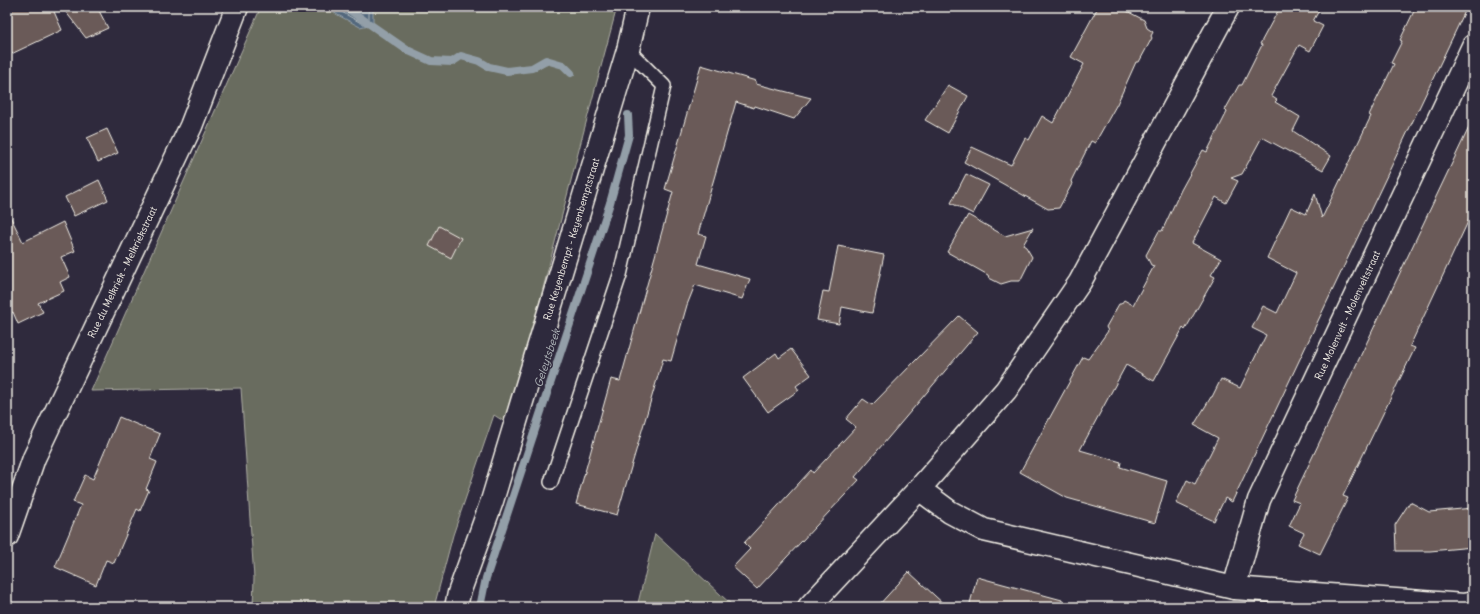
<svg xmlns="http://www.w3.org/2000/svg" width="1480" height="614" viewBox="0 0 1480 614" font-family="Delius,sans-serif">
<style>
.green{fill:#696c5f;stroke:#aeaea4}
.water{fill:#52687d;stroke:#939fa8}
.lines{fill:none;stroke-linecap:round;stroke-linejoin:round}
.shore{stroke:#b3babd;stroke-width:1}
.stream{stroke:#939fa8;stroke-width:8}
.building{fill:#6b5a58;stroke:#f4f1e8}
.service-casing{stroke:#f4f1e8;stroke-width:16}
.minor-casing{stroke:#f4f1e8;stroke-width:25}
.service{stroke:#2f2a3d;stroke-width:13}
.minor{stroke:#2f2a3d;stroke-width:22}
.labels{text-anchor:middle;stroke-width:3;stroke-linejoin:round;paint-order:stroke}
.street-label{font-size:10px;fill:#f4f1e8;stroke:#2f2a3d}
.water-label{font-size:11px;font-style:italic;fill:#b3babd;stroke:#2f2a3d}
</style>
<rect width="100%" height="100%" fill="#2f2a3d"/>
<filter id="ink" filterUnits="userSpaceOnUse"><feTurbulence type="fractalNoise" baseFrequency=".025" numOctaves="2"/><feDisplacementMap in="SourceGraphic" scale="8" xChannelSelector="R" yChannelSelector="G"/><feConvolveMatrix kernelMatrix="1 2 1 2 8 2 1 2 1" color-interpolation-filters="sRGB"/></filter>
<g filter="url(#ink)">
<!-- green -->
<g class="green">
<path d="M 261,7 L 617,7 L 583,134 L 508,424 L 494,415 L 453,535 L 434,607 L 253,607 L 254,578 L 241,388 L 91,391 Z"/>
<path d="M 655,534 L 734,607 L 637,607 Z"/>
</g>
<!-- water -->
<path class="water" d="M 327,7 L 373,7 L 373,24 L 360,27 L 336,14 Z"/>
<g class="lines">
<!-- shore -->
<path class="shore" d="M 333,7 L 361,23 L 369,20 L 369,7"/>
<!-- stream -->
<g class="stream">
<path d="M 345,7 L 407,50 L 431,61 L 452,62 L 461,56 L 479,61 L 489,67 L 507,71 L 532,68 L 546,60 L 563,65 L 571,73"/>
<path d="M 480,607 L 486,578 L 610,203 L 629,135 L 628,115"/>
</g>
</g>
<!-- building -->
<g class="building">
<path d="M 7,7 L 52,7 L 62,30 L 7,56 Z"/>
<path d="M 62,7 L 97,7 L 108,28 L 86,38 Z"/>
<path d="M 1098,7 L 1119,7 L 1144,20 L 1147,28 L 1153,32 L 1151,36 L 1152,38 L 1139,62 L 1136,62 L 1117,104 L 1095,143 L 1091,141 L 1071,181 L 1072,184 L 1059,208 L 1048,209 L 964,162 L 972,147 L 1011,165 L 1025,138 L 1029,140 L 1042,116 L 1053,123 L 1084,64 L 1071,57 Z"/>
<path d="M 1280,7 L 1321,7 L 1313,21 L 1323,26 L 1310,51 L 1299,45 L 1271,96 L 1277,100 L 1275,102 L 1300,117 L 1293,131 L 1331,156 L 1323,170 L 1262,137 L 1242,174 L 1231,178 L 1238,181 L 1226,203 L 1216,197 L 1192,243 L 1221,259 L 1211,275 L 1215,277 L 1185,330 L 1183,328 L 1154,381 L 1126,365 L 1080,450 L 1121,462 L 1120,467 L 1167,481 L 1155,523 L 1067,498 L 1020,472 L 1083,357 L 1088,359 L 1108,331 L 1106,327 L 1119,304 L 1121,304 L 1124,300 L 1133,305 L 1154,266 L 1151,265 L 1146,255 L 1159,231 L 1162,231 L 1181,190 L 1203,150 L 1207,152 L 1227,112 L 1225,110 L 1239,85 L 1242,85 L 1262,45 L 1260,44 Z"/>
<path d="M 1416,7 L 1467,7 L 1232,502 L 1225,498 L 1214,521 L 1176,503 L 1187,480 L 1195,484 L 1218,438 L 1194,425 L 1211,397 L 1212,397 L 1221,379 L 1240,388 L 1266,335 L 1252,328 L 1263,306 L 1277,313 L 1296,273 L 1267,258 L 1291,207 L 1306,214 L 1315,194 L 1322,218 L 1371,116 L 1369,115 L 1394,64 L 1391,63 L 1402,41 L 1400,40 Z"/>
<path d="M 701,65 L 756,81 L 756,84 L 811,98 L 794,119 L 755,106 L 754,108 L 736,102 L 698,234 L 706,236 L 698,264 L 750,279 L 742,299 L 695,285 L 687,305 L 671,361 L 663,359 L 617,515 L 576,504 L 611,379 L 620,381 L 673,192 L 665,189 Z"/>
<path d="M 948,85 L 968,96 L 948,133 L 925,120 Z"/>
<path d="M 1473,119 L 1473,211 L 1410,346 L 1415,348 L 1343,496 L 1348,498 L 1320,554 L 1298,544 L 1304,533 L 1289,526 L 1300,503 L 1292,500 Z"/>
<path d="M 107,129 L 118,153 L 98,162 L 87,138 Z"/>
<path d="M 966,174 L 989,185 L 973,214 L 951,203 Z"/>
<path d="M 99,180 L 108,200 L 74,216 L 65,197 Z"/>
<path d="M 7,210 L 23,242 L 63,222 L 75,251 L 61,257 L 70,277 L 60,282 L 64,291 L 38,303 L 43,312 L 18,324 L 13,312 L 7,315 Z"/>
<path d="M 968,215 L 1005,236 L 1033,228 L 1023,245 L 1026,247 L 1032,257 L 1020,281 L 1011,281 L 1001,284 L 989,278 L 988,275 L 947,252 Z"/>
<path d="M 439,226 L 461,238 L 451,258 L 429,246 Z"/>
<path d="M 838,246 L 884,255 L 872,313 L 842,307 L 839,324 L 817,320 L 823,291 L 829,292 Z"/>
<path d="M 959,316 L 978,332 L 855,477 L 859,480 L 757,589 L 733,567 L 750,549 L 744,543 L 811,470 L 813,473 L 856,427 L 846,419 L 863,399 L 872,405 Z"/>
<path d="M 791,349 L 811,375 L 796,386 L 799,390 L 768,412 L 743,378 L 776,353 L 779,358 Z"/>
<path d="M 119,417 L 160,434 L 150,459 L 157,462 L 146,489 L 149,490 L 140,511 L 137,509 L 114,563 L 106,560 L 96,585 L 55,567 L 81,505 L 73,502 L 85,475 L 93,479 Z"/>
<path d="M 1410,502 L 1429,512 L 1473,508 L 1473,547 L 1430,551 L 1396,551 L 1395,525 Z"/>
<path d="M 909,572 L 947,607 L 877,607 Z"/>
<path d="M 977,577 L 1062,600 L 1062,607 L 969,607 Z"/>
</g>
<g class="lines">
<defs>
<path id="service" d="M 551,482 L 620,275 L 664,86 L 628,50"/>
<g id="minor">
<path d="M 919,489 L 950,512 L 984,530 L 1234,588 L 1464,605 L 1473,603"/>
<path d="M 7,536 L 34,458 L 191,126 L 237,7"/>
<path d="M 1234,588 L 1259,500 L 1473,46"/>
<path d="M 456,607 L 459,593 L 492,501 L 628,50 L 638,7"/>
<path d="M 809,607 L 919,489 L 1006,390 L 1080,282 L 1228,7"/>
</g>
</defs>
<!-- service casing -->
<use href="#service" class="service-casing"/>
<!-- minor casing -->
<use href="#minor" class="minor-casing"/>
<!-- service -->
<use href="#service" class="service"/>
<!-- minor -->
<use href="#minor" class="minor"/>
</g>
</g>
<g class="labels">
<!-- street labels -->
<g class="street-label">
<text transform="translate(571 239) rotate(-73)" y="4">Rue Keyenbempt - Keyenbemptstraat</text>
<text transform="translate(122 272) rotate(-64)" y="4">Rue du Melkriek - Melkriekstraat</text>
<text transform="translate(1347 315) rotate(-65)" y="4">Rue Molenvelt - Molenveltstraat</text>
</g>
<!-- water labels -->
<g class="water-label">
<text transform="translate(547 358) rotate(-72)" y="4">Geleytsbeek</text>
</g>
</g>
<!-- margin -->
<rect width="1480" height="614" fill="none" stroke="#2f2a3d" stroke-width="24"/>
<rect x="12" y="12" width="1456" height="590" fill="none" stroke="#f4f1e8" stroke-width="1.5" filter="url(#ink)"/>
</svg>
